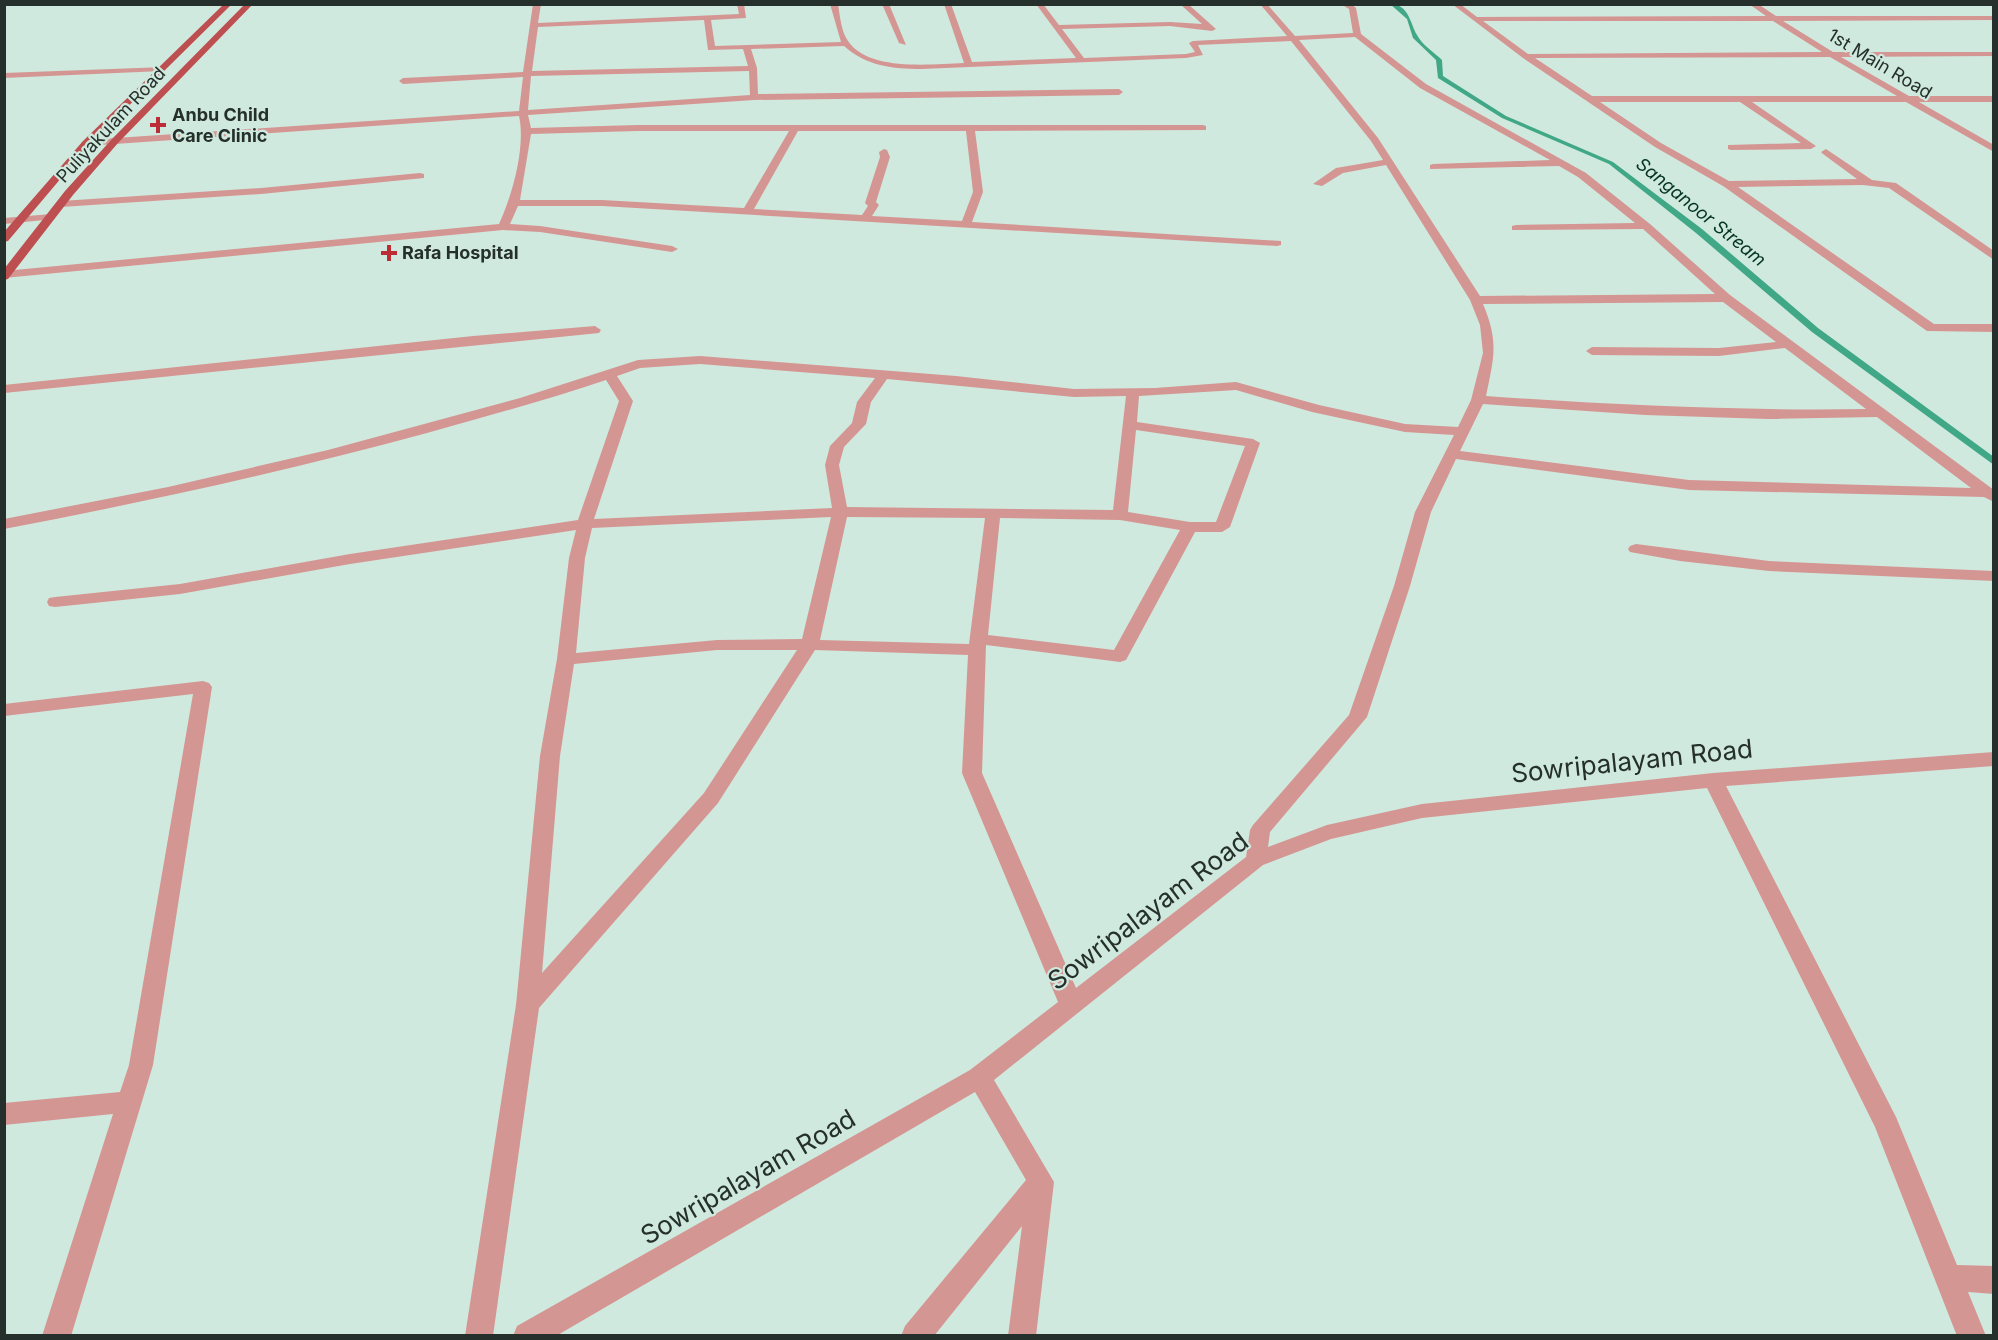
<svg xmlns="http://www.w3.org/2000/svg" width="1998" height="1340" viewBox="0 0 1998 1340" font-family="Inter,sans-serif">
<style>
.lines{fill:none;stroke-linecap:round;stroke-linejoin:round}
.stream{fill:#40a886;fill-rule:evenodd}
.minor{fill:#d49693;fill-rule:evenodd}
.major{fill:#be4f50;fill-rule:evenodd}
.poi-dot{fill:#bc2c37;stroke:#d0e9de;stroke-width:2}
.labels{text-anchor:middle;stroke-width:4.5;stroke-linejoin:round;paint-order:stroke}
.far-street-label{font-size:18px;fill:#252f2b;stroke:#d0e9de}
.far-poi-label{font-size:18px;font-weight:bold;fill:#252f2b;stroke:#d0e9de;text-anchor:start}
.far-water-label{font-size:18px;font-style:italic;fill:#033325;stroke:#d0e9de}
.near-street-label{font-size:26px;fill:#252f2b;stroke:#d0e9de}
</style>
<rect width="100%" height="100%" fill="#d0e9de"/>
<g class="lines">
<!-- stream -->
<path class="stream" d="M 1390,4 C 1409,4 1410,23 1417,35 C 1422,45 1434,52 1442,60 L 1443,76 L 1506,116 L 1613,162 L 1702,229 L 1818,328 L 1994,457 L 1994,465 L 1812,332 L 1696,233 L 1609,164 L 1502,118 L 1438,78 L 1436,60 L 1413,38 L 1407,19 Z"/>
<!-- minor -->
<g class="minor">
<path d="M 533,4 L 541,4 L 538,23 L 739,14 L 737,4 L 744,4 L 746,18 L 711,20 L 715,46 L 841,42 L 830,4 L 838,4 C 840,16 841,31 848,41 C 869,72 932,64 964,63 L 944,4 L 951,4 L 972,62 L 1076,58 L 1036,4 L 1043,4 L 1059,25 L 1170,22 L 1202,24 L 1180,4 L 1188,4 L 1216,29 L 1212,31 L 1170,26 L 1062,29 L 1084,58 L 1186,54 L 1195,52 L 1189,43 L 1193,41 L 1287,36 L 1260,4 L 1267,4 L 1295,36 L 1353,33 L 1349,9 L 1341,4 L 1351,4 L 1356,8 L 1361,34 L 1426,84 L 1586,173 L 1650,224 L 1730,295 L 1994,490 L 1994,502 L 1984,497 L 1689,490 L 1456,459 L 1431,512 L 1410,586 L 1367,717 L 1270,832 L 1268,847 L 1327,825 L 1422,804 L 1713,773 L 1994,752 L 1994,766 L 1726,786 L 1896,1117 L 1957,1265 L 1994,1266 L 1994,1294 L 1968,1292 L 1986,1336 L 1957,1336 L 1875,1127 L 1707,788 L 1422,818 L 1331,839 L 1263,865 L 994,1080 L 1054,1182 L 1036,1336 L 1008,1336 L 1022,1226 L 934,1336 L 901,1336 L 905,1326 L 1026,1180 L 975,1092 L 556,1336 L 513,1336 L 517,1326 L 970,1070 L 1058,1002 L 962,773 L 968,655 L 815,650 L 718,803 L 539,1008 L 493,1336 L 465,1336 L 516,1005 L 540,756 L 557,659 L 569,558 L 576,530 L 350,564 L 180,594 L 55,607 L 49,606 L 47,602 L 49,598 L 55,597 L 180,584 L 350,554 L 578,520 L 619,401 L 606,380 C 547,400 487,416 427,433 C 287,471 146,502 4,529 L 4,519 L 168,487 L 328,450 L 520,398 L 638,360 L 700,356 L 956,376 L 1074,389 L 1155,388 L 1236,382 L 1319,405 L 1405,424 L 1458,427 L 1471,400 L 1483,353 L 1480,325 L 1470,300 L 1386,165 L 1343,173 L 1322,186 L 1313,184 L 1336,168 L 1383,160 L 1371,141 L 1291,41 L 1198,45 L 1203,55 L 1186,58 L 921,69 C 893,69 866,66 844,46 L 751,49 L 757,68 L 758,94 L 1119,89 L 1123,92 L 1119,95 L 754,100 L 528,115 L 531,128 L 638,125 L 1203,125 L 1206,126 L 1206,130 L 975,131 L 983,192 L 972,222 L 1281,241 L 1281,245 L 1277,246 L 602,206 L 518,206 L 510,224 L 540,226 L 672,246 L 678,249 L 672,252 L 540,232 L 503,230 L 4,278 L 4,271 L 499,224 C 512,196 526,147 519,116 L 86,146 L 81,143 L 86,140 L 519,111 L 523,77 L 403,84 L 399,81 L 403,78 L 523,72 ZM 704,20 L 708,50 L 743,49 L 748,66 L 532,71 L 538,27 ZM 1355,37 L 1420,88 L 1550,160 L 1433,164 L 1430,165 L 1430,169 L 1559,166 L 1578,177 L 1635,223 L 1516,225 L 1512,226 L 1512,230 L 1643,229 L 1715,294 L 1480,296 L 1378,138 L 1299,40 ZM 749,71 L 750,95 L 528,110 L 531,76 ZM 638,131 L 789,131 L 744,208 L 602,200 L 520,200 L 531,134 ZM 798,131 L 966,131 L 973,192 L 962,221 L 872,216 L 879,205 L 876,202 L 890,157 L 887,150 L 884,149 L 879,152 L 880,157 L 865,203 L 868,206 L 862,215 L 754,209 ZM 1723,302 L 1776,342 L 1719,348 L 1592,347 L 1586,351 L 1592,355 L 1719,356 L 1785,348 L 1866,409 C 1739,411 1613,405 1486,396 C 1494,357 1499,342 1483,304 ZM 700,364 L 875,378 L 857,402 L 852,423 L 830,446 L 825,465 L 832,508 L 594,519 L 633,401 L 617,376 L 640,368 ZM 887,379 L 1074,397 L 1126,396 L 1113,510 L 847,507 L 839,465 L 844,447 L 866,424 L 871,402 ZM 1236,390 L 1312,412 L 1405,432 L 1454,435 L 1415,512 L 1394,586 L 1349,715 L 1253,825 L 1250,830 L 1246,857 L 1076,988 L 982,773 L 986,645 L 1120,662 L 1126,660 L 1195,532 L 1222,532 L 1230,527 L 1260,443 L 1253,439 L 1137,422 L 1139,396 ZM 1483,404 L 1645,415 L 1768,419 L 1877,417 L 1971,488 L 1689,480 L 1460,451 ZM 1136,430 L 1245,446 L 1216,522 L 1190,522 L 1128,512 ZM 831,517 L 802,639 L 717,640 L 576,653 L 585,558 L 592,528 ZM 847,517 L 985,518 L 969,644 L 820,640 ZM 1000,518 L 1120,520 L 1180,530 L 1114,650 L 988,635 ZM 717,650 L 797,650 L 704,793 L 542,973 L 560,756 L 574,664 Z"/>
<path d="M 882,4 L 889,4 L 906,45 L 899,43 Z"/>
<path d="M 1452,4 L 1460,4 L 1477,17 L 1766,16 L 1749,4 L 1758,4 L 1776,16 L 1994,16 L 1994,20 L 1783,21 L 1833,52 L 1994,52 L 1994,56 L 1841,57 L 1909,96 L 1994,96 L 1994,102 L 1919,102 L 1994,145 L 1994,152 L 1906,102 L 1752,102 L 1816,146 L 1811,149 L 1731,150 L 1728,149 L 1728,145 L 1801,143 L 1740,102 L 1600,102 L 1661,143 L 1729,181 L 1857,179 L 1823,154 L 1821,152 L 1826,149 L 1872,180 L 1896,183 L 1994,251 L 1994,260 L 1889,188 L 1863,185 L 1738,187 L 1934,324 L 1994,324 L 1994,332 L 1927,331 L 1723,186 L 1655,147 L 1523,58 ZM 1483,21 L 1773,21 L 1822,52 L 1528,54 ZM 1830,57 L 1897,96 L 1592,96 L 1535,58 Z"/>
<path d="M 165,67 L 166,69 L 162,71 L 4,78 L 4,73 Z"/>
<path d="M 420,173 L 424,174 L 424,178 L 261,194 L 61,207 L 56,204 L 61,201 L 261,188 Z"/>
<path d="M 51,214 L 55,215 L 55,219 L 4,224 L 4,218 Z"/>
<path d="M 595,326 L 601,330 L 599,333 L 4,393 L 4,385 L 473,336 Z"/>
<path d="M 1636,544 L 1769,561 L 1994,571 L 1994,581 L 1769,571 L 1680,561 L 1630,552 L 1628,549 L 1630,546 Z"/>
<path d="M 203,681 L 209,683 L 212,687 L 153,1065 L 71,1336 L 42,1336 L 113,1114 L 4,1125 L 4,1103 L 120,1092 L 129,1065 L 193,694 L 4,716 L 4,704 Z"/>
</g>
<!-- major -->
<g class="major">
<path d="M 224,4 L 232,4 L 89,145 L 8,241 L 4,242 L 4,232 L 83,141 Z"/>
<path d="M 245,4 L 253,4 L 118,143 L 73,195 L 8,279 L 4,280 L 4,269 L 65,191 L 112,139 Z"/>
</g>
</g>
<!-- markers -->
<g class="poi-dot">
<path d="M155 116h6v6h6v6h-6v6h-6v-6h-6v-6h6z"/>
<path d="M386 244h6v6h6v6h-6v6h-6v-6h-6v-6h6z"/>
</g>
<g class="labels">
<!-- far-street labels -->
<g class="far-street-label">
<text transform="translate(1880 64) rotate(31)" y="6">1st Main Road</text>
<text transform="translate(111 125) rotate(-47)" y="6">Puliyakulam Road</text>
</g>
<!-- far-poi labels -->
<g class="far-poi-label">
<text x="172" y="121">Anbu Child<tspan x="172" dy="21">Care Clinic</tspan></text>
<text x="402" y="259">Rafa Hospital</text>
</g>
<!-- far-water labels -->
<g class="far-water-label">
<text transform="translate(1701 212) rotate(39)" y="6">Sanganoor Stream</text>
</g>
<!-- near-street labels -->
<g class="near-street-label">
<text transform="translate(1632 761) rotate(-6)" y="9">Sowripalayam Road</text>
<text transform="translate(1148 911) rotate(-37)" y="9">Sowripalayam Road</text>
<text transform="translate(748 1177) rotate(-30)" y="9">Sowripalayam Road</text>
</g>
</g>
<!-- border -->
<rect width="1998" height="1340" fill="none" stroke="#252f2b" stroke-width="12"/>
</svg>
